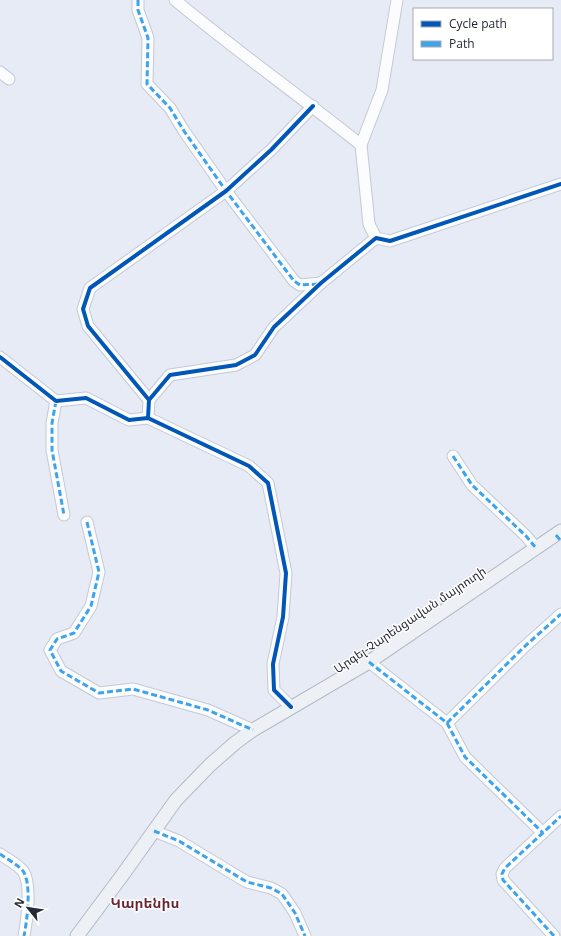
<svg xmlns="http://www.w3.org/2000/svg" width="561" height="936" viewBox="0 0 561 936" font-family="'Open Sans','Noto Sans Armenian',sans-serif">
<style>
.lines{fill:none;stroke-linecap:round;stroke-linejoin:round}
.minor-casing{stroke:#c5c9d4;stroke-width:13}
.major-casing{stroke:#b2bac6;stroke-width:15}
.minor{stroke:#fbfcfe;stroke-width:11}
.major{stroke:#edf1f6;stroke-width:13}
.quiet{stroke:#3ea3eb;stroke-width:3;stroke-dasharray:6 3;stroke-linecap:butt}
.cycleway-casing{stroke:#fff;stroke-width:6}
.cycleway{stroke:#0057b8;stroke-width:4}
.labels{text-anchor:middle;stroke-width:3;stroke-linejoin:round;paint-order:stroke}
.street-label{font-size:12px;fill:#262a36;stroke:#fff}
.quarter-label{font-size:14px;font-weight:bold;fill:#692432;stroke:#fff}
</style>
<rect width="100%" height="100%" fill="#e7ebf6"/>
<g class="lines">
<defs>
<g id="minor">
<path d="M 138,0 L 138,10 L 148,38 L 147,84 L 170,108 L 184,131 L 226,191 L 294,281 L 300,285 L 321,283"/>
<path d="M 175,0 C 235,50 300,96 361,145"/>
<path d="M 0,72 L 9,79"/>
<path d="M 376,238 L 369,224 L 361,145 L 382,90 L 397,0"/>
<path d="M 0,357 L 56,401 L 86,398 L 129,420 L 148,418 L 249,466 L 268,483 L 286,573 L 283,617 L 273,664 L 274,690 L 291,707"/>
<path d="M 149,400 L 88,326 L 83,309 L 90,288 L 226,191 L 271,150 L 313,106"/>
<path d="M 56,401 L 52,423 L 52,450 L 64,515"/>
<path d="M 148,418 L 149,400 L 170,375 L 236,365 L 255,355 L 274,327 L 321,283 L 376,238 L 390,241 L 561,184"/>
<path d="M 453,456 L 472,485 L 526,536 L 536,548"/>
<path d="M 87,522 L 99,572 L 91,606 L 74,633 L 57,639 L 50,650 L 61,671 L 99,693 L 133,689 L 208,710 L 253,730"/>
<path d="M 369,662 L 447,723 L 465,757 L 543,833"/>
<path d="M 447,723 L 523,648 L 561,614"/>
<path d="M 154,831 L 179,841 L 247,882 L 271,888 L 282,894 L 295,913 L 305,936"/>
<path d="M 0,854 C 7,859 17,864 23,871 C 32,884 27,921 24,936"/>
<path d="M 554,936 L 503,880 L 502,874 L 505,868 L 561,816"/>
</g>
<path id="major" d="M 77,936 L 121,877 L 176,800 L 210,765 L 235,743 L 253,730 L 369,662 L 561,531"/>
</defs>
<!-- minor casing -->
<use href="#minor" class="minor-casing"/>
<!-- major casing -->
<use href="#major" class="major-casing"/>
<!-- minor -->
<use href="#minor" class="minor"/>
<!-- major -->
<use href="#major" class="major"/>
<!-- quiet -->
<g class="quiet">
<path d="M 138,0 L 138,10 L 148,38 L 147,84 L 170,108 L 184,131 L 226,191 L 294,281 L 300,285 L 319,284"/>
<path d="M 56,401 L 52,423 L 52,450 L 64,515"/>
<path d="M 453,456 L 472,485 L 526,536 L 536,548"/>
<path d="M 87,522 L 99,572 L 91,606 L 74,633 L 57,639 L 50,650 L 61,671 L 99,693 L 133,689 L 208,710 L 253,730"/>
<path d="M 556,535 L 561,541"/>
<path d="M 369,662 L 447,723 L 465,757 L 543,833"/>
<path d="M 447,723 L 523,648 L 561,614"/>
<path d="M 154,831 L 179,841 L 247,882 L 271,888 L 282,894 L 295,913 L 305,936"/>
<path d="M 0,854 C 7,859 17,864 23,871 C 32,884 27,921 24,936"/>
<path d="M 554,936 L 503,880 L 502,874 L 505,868 L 561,816"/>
</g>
<defs>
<g id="cycleway">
<path d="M 0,357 L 56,401 L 86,398 L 129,420 L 148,418 L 249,466 L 268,483 L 286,573 L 283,617 L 273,664 L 274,690 L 291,707"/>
<path d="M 149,400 L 88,326 L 83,309 L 90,288 L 226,191 L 271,150 L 313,106"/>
<path d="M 148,418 L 149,400 L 170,375 L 236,365 L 255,355 L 274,327 L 321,283 L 376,238 L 390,241 L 561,184"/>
</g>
</defs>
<!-- cycleway casing -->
<use href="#cycleway" class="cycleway-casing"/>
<!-- cycleway -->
<use href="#cycleway" class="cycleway"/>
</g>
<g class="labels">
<!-- street labels -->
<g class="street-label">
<text transform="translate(410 620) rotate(-34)" y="4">Արգել-Չարենցավան մայրուղի</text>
</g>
<!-- quarter labels -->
<g class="quarter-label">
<text x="145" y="908">Կարենիս</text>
</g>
</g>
<!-- legend -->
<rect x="413" y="8" width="140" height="52" fill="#ffffff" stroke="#a8aaaf"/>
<rect x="421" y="21" width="20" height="6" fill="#0057b8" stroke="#a8aaaf"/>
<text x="449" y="28" font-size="12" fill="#262a36">Cycle path</text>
<rect x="421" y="41" width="20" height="6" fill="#3ea3eb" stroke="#a8aaaf"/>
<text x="449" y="48" font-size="12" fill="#262a36">Path</text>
<!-- north arrow -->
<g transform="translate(28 908) rotate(300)" stroke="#ffffff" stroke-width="3" paint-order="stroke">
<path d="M0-3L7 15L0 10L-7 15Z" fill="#262a36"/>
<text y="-6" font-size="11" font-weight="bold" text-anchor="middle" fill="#262a36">N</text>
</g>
</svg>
